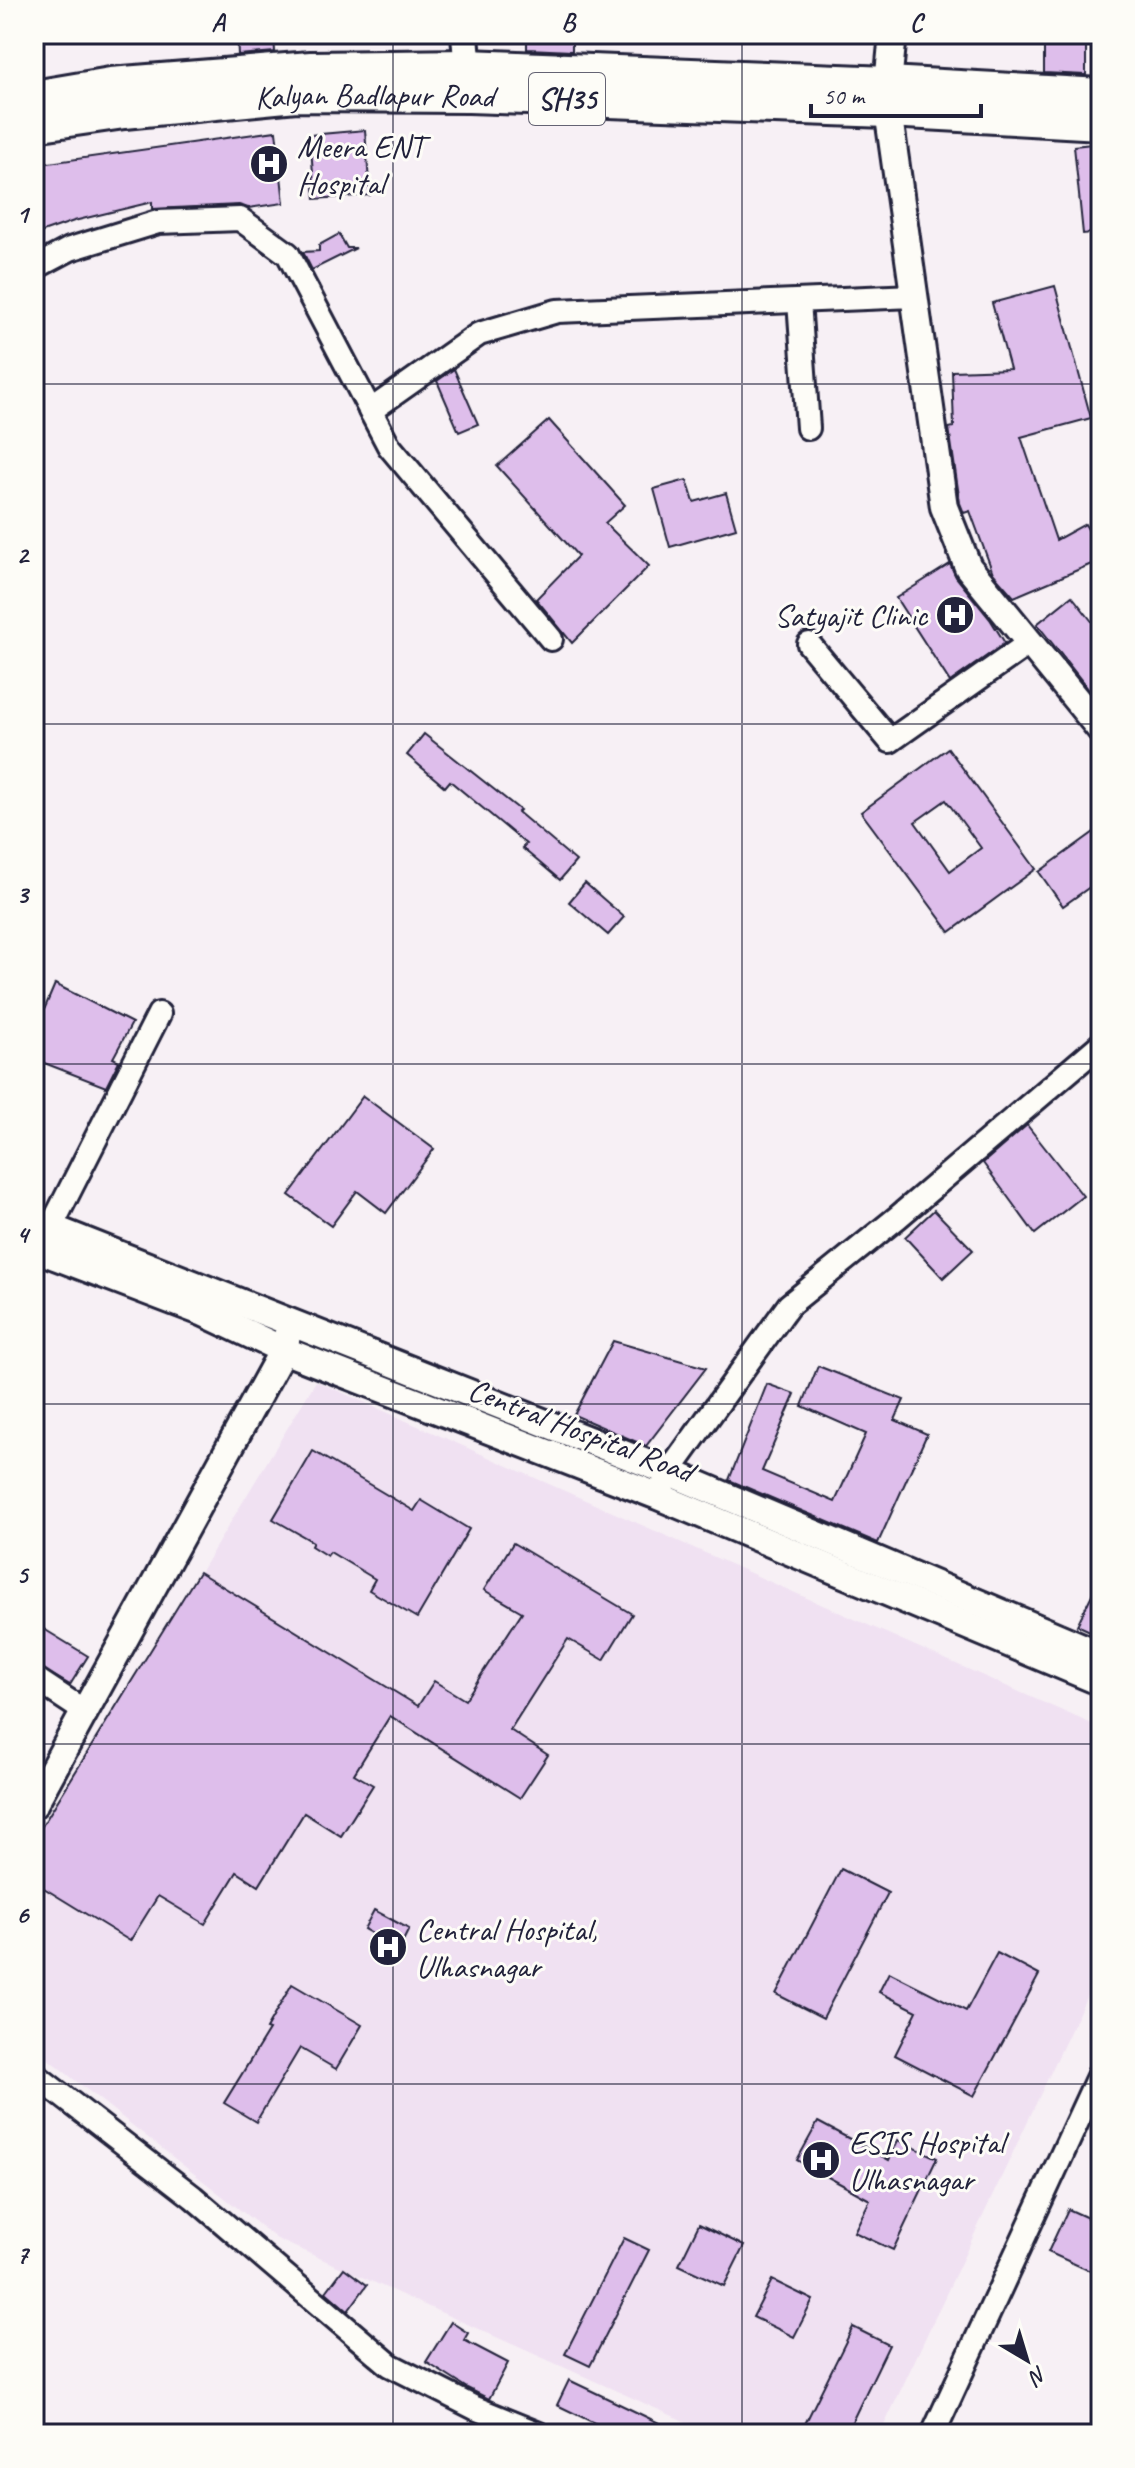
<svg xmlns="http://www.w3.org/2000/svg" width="1135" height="2468" viewBox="0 0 1135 2468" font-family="Caveat,sans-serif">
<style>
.built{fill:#f0e1f2}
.building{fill:#debeeb;stroke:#22223b;stroke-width:2;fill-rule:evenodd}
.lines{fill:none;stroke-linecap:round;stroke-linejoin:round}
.minor-casing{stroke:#22223b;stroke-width:28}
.tertiary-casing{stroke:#22223b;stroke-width:32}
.primary-casing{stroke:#22223b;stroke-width:40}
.minor{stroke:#fdfcf7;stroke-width:22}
.tertiary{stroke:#fdfcf7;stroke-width:26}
.primary{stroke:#fdfcf7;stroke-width:34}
.grid{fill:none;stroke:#22223b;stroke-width:2;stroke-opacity:0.55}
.labels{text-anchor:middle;stroke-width:6;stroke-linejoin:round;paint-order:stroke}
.shield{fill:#fdfcf7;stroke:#646373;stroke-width:2}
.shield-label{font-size:30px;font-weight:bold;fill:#22223b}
.street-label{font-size:32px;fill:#22223b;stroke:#fdfcf7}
.poi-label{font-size:32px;fill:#22223b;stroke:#fdfcf7;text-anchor:start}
.neatline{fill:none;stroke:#22223b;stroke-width:3}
.grid-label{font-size:26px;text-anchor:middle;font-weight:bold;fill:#22223b}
</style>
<rect width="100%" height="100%" fill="#f7f0f5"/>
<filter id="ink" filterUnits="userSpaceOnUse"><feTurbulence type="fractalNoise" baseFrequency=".0125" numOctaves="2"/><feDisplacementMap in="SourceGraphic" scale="16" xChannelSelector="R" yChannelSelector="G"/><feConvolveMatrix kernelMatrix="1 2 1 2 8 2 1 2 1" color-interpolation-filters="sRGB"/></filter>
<g filter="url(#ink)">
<!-- built -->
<path class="built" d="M 316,1381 L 1101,1728 L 1101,1966 L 880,2434 L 713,2434 L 277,2239 L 34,2048 L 34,1847 Z"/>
<!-- building -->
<g class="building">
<path d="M 237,34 L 274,34 L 275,52 L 238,55 Z"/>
<path d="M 527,34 L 572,34 L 572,51 L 527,49 Z"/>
<path d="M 1044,34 L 1086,34 L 1086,75 L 1044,73 Z"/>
<path d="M 365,130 L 370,195 L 315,199 L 310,135 Z"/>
<path d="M 276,131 L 284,203 L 248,208 L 239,205 L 152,209 L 152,202 L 74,221 L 34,235 L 34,165 Z"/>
<path d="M 1101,143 L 1101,232 L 1083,234 L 1074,146 Z"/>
<path d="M 339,234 L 347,248 L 356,248 L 312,270 L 303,252 L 319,251 L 319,245 Z"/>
<path d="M 1055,286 L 1091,418 L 1021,437 L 1056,540 L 1085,524 L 1101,552 L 1101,560 L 1014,597 L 993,573 L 970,511 L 964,513 L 960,503 L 949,428 L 954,427 L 952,371 L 1010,369 L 992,303 Z"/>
<path d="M 454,369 L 478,424 L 459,432 L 437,381 Z"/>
<path d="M 549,420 L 625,505 L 605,523 L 649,566 L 572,643 L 536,599 L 578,556 L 497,466 Z"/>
<path d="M 687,480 L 694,502 L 726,493 L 736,528 L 670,547 L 654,489 Z"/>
<path d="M 950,564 L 956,577 L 990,619 L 1005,643 L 950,682 L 896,598 Z"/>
<path d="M 1072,596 L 1101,633 L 1101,705 L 1037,624 Z"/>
<path d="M 424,734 L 520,810 L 518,812 L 576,861 L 560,880 L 522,848 L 526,844 L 450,781 L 445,787 L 407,755 Z"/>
<path d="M 948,748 L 1036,869 L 950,932 L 861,812 ZM 946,800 L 981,848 L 950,871 L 915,822 Z"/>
<path d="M 1101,827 L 1101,879 L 1063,906 L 1039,872 Z"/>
<path d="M 585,883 L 624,917 L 608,935 L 569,902 Z"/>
<path d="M 55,984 L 132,1023 L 113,1058 L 119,1061 L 106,1087 L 34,1059 L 34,1013 L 41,1017 Z"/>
<path d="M 363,1096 L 434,1149 L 386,1213 L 357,1191 L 331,1226 L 289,1195 Z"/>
<path d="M 1027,1125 L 1083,1196 L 1035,1234 L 983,1163 Z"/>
<path d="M 934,1210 L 973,1250 L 943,1278 L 905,1237 Z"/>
<path d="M 613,1341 L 706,1368 L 646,1446 L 574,1415 Z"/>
<path d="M 818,1366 L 904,1400 L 895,1420 L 927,1434 L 878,1543 L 729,1480 L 767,1384 L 795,1394 L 762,1471 L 835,1502 L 866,1434 L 802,1406 Z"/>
<path d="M 313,1451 L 414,1511 L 421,1500 L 469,1529 L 417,1618 L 369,1590 L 375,1579 L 330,1552 L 327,1556 L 311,1546 L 313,1542 L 273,1519 Z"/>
<path d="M 513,1543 L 632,1614 L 604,1660 L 568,1639 L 510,1730 L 548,1755 L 520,1798 L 390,1716 L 354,1774 L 373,1785 L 341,1836 L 304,1813 L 259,1886 L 237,1872 L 205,1924 L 158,1896 L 130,1941 L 34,1882 L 34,1839 L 199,1572 L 418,1706 L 434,1681 L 465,1700 L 522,1612 L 484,1590 Z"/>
<path d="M 1101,1576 L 1101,1636 L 1077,1625 Z"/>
<path d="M 34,1623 L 88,1656 L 70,1685 L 34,1664 Z"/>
<path d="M 841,1869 L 888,1893 L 823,2018 L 776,1994 Z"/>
<path d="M 374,1910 L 409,1929 L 399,1949 L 364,1929 Z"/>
<path d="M 997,1953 L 1039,1975 L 974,2096 L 895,2055 L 917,2011 L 879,1992 L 889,1972 L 966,2011 Z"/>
<path d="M 292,1984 L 362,2025 L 336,2069 L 300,2048 L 256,2122 L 224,2103 L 269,2030 L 266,2029 Z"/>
<path d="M 818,2122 L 889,2160 L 898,2140 L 937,2158 L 893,2250 L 854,2232 L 870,2200 L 797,2160 Z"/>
<path d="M 1068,2209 L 1101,2224 L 1101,2276 L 1048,2252 Z"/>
<path d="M 699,2224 L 744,2246 L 724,2286 L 679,2265 Z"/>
<path d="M 624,2238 L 649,2250 L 590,2366 L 565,2354 Z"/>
<path d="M 344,2268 L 367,2285 L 348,2311 L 326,2292 Z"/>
<path d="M 772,2280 L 813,2300 L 794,2337 L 753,2317 Z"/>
<path d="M 451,2322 L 468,2333 L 464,2340 L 508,2363 L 489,2399 L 467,2388 L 426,2362 Z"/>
<path d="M 853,2327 L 889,2345 L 846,2434 L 800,2434 Z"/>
<path d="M 569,2380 L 682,2434 L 617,2434 L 557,2405 Z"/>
</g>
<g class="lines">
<defs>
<g id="minor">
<path d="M 34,268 L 70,249 L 158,222 L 240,219 L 288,254 L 389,446 L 551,639"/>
<path d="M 799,301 L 808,428"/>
<path d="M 370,411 L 479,334 L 557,311 L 914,296"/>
<path d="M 809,644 L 890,741 L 1029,643"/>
<path d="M 44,1241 L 159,1014"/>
<path d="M 662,1488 L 669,1472 L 789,1305 L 898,1217 L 1101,1044"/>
<path d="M 34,1678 L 84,1711"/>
<path d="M 34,2074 L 193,2197 L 390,2365 L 475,2408 L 539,2434"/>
<path d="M 933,2434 L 1101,2070"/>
</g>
<g id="tertiary">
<path d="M 465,34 L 469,86"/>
<path d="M 893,34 L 888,84 L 888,110 L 944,507 L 968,567 L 1101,730"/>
<path d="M 34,1221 L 669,1472 L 1101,1655"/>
<path d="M 34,1248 L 202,1312 L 283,1350 L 658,1496 L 1101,1682"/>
<path d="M 34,1804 L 283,1350 L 287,1336"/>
</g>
<g id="primary">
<path d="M 34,98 L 111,85 L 311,69 L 467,67 L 888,84 L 1101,96"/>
<path id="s1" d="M 34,124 L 124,111 L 296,94 L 469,95 L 888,110 L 1101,122"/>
</g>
</defs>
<!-- minor casing -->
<use href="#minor" class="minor-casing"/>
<!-- tertiary casing -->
<use href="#tertiary" class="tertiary-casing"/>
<!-- primary casing -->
<use href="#primary" class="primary-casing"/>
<!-- minor -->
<use href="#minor" class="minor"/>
<!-- tertiary -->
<use href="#tertiary" class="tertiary"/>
<!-- primary -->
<use href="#primary" class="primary"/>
</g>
</g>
<!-- grid -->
<path class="grid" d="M 393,34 L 393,2434M 742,34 L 742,2434M 34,384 L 1101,384M 34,724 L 1101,724M 34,1064 L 1101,1064M 34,1404 L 1101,1404M 34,1744 L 1101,1744M 34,2084 L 1101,2084"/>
<!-- icons -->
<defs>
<symbol id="hospital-disc" viewBox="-11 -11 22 22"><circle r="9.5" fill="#22223b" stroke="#fdfcf7"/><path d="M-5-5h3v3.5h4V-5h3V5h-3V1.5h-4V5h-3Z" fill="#fff"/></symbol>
</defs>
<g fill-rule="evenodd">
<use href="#hospital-disc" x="247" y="142" width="44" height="44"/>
<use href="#hospital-disc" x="933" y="593" width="44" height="44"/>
<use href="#hospital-disc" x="366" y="1925" width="44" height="44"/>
<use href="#hospital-disc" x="799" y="2138" width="44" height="44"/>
</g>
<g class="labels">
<!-- shield labels -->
<rect class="shield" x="529" y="73" width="76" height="52" rx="6"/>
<g class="shield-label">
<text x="567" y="109">SH35</text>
</g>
<!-- street labels -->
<g class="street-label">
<text dy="11" stroke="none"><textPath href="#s1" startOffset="342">Kalyan Badlapur Road</textPath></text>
<text transform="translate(581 1430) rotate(21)" y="11">Central Hospital Road</text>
</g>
<!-- poi labels -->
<g class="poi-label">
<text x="297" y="157">Meera ENT<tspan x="297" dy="37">Hospital</tspan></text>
<text x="927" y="626" text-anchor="end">Satyajit Clinic</text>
<text x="416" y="1940">Central Hospital,<tspan x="416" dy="37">Ulhasnagar</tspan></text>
<text x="849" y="2153">ESIS Hospital<tspan x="849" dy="37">Ulhasnagar</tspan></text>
</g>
</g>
<!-- margin -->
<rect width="1135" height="2468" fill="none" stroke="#fdfcf7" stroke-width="88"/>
<!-- north arrow -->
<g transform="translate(1027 2360) rotate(142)" stroke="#fdfcf7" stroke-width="6" paint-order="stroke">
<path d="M0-6L14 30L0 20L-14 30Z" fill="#22223b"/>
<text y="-12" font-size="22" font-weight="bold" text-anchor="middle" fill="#22223b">N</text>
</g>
<!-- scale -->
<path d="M811 104v12h170v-12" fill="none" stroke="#22223b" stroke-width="4"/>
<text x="823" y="104" font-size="24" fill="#22223b" stroke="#fdfcf7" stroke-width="6" paint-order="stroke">50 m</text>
<rect x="44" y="44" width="1047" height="2380" class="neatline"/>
<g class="grid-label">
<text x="218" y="31">A</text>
<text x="568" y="31">B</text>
<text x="916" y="31">C</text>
<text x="22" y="223">1</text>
<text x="22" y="563">2</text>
<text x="22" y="903">3</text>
<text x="22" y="1243">4</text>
<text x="22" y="1583">5</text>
<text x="22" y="1923">6</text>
<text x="22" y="2263">7</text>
</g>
</svg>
